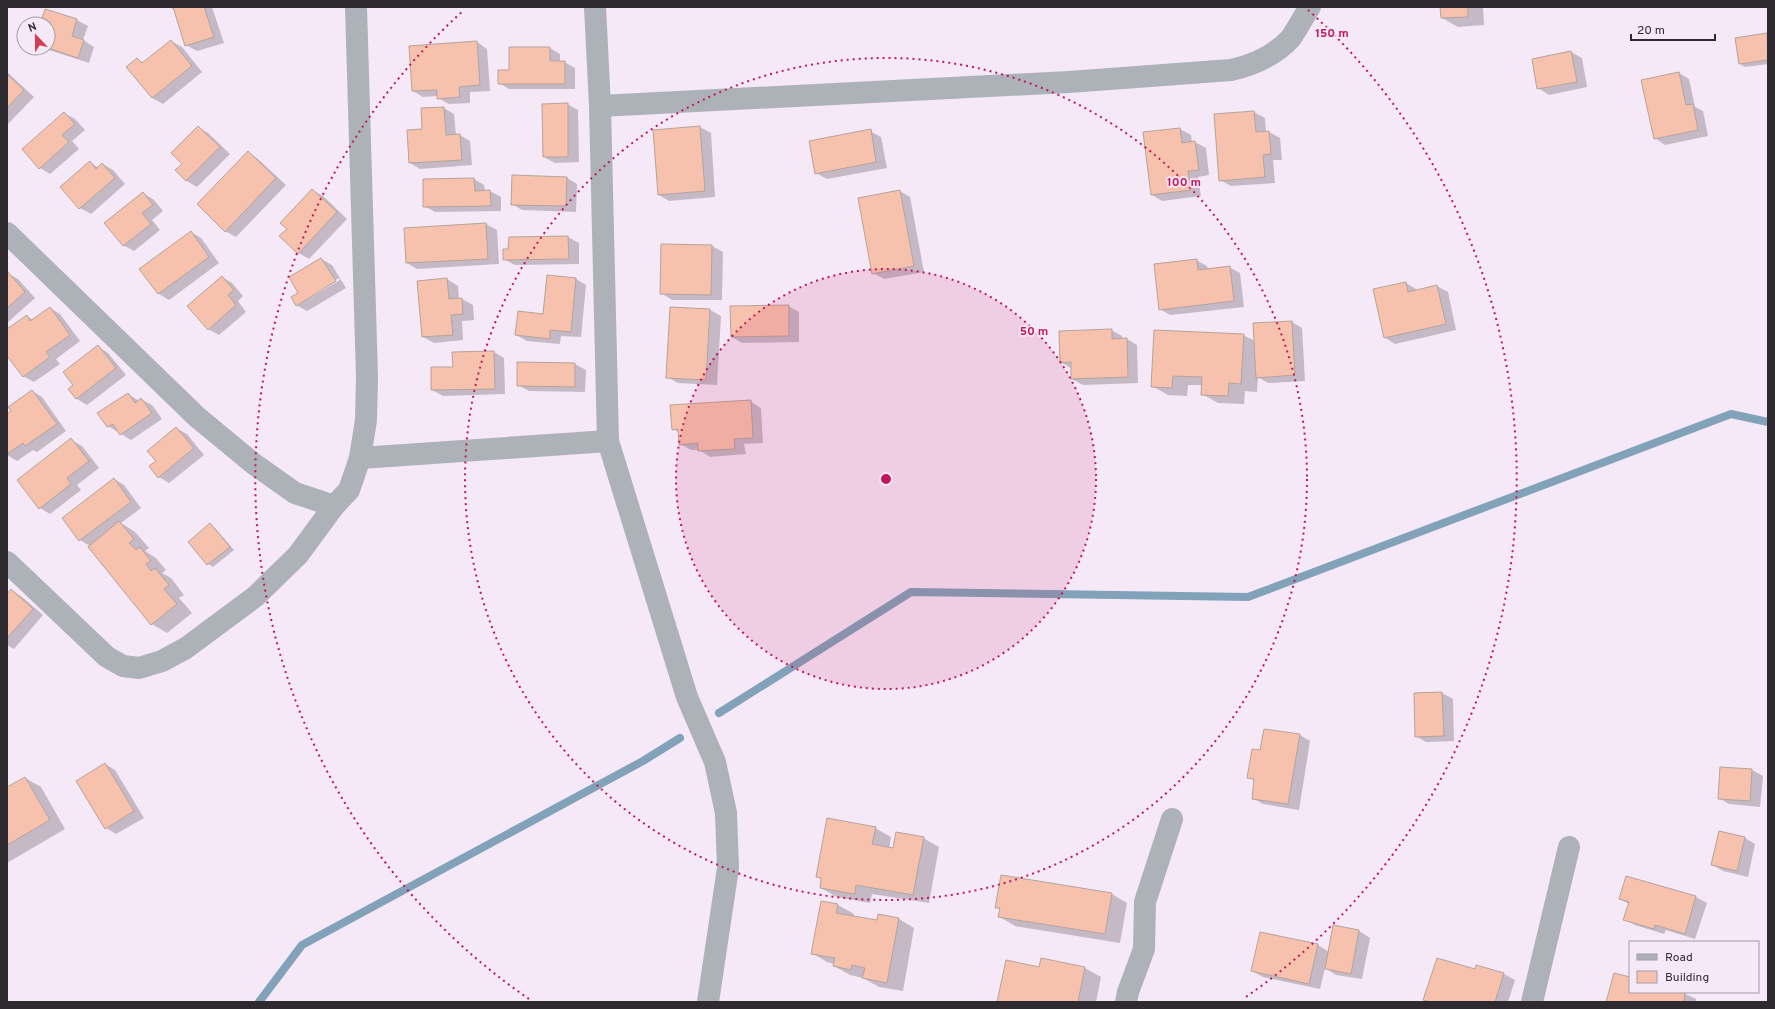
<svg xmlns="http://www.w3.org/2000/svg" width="1775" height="1009" viewBox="0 0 1775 1009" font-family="Overpass,sans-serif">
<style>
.shadow{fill:#0003;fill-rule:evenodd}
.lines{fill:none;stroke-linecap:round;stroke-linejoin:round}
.stream{stroke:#82a2b9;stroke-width:8}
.building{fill:#f6c2ae;stroke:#b6a39c}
.minor{stroke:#acb2b8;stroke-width:22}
.ring{fill:none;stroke:#c2185b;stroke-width:2;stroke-dasharray:2 4}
.centre{fill:#c2185b;stroke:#f5e8f7;stroke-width:2}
.ring-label{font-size:12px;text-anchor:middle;font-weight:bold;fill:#c2185b;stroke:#f5e8f7;stroke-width:3.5;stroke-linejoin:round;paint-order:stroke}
</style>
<rect width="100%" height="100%" fill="#f5e8f7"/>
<!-- shadow -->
<g class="shadow">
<path d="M 169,7 L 212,7 L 224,43 L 197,51 L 186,45 L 175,10 Z"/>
<path d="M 1441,7 L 1483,7 L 1484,25 L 1458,27 L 1442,18 Z"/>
<path d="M 45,10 L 77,20 L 88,26 L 83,40 L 94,47 L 89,63 L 43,48 L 48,48 L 48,24 L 41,24 Z"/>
<path d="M 1768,35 L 1768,64 L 1745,67 L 1740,64 L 1736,39 Z"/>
<path d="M 171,41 L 182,47 L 202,72 L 163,104 L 152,98 L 127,67 L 137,59 L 144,63 Z"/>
<path d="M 477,42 L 487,49 L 490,91 L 470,92 L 470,103 L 449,104 L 438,98 L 438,96 L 423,97 L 413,91 Z"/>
<path d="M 550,48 L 560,54 L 560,62 L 564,62 L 575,68 L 575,89 L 509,89 L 499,83 L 510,71 Z"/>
<path d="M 1571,52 L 1582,58 L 1587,87 L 1549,95 L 1538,88 L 1533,59 Z"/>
<path d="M 7,72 L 34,97 L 7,125 Z"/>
<path d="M 1679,73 L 1689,79 L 1695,107 L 1703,111 L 1708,136 L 1665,145 L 1655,138 Z"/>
<path d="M 567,104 L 578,110 L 579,162 L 555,163 L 544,157 Z"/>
<path d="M 444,108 L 454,114 L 456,135 L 460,135 L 470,141 L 472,165 L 420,169 L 410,163 L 424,130 Z"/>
<path d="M 1254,112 L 1265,118 L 1266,132 L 1269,132 L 1280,138 L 1282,160 L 1273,160 L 1275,183 L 1231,186 L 1220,180 Z"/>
<path d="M 64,113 L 75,119 L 85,130 L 72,141 L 79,149 L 50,174 L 40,168 Z"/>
<path d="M 198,127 L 208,133 L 230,154 L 197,187 L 187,181 L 176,170 L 183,164 Z"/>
<path d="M 700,127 L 711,133 L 715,197 L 669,201 L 659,195 L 654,131 Z"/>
<path d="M 1180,129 L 1191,135 L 1192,142 L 1195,142 L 1206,148 L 1209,175 L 1198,177 L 1201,196 L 1162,201 L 1152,195 Z"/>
<path d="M 870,131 L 881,137 L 887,168 L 827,179 L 816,173 Z"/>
<path d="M 248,152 L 258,159 L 286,185 L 236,237 L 225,231 Z"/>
<path d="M 91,163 L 99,168 L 103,164 L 113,170 L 125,184 L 91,214 L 80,208 Z"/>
<path d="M 567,178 L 577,184 L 576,212 L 522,210 L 512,204 Z"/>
<path d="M 474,179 L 484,185 L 485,191 L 490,191 L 501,197 L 501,211 L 435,212 L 424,206 Z"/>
<path d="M 312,190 L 323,196 L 347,219 L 309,259 L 299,253 L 288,229 Z"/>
<path d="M 900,191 L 910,197 L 924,272 L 884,279 L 873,273 Z"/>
<path d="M 143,193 L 154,200 L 163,211 L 152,220 L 160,230 L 134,251 L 123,245 Z"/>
<path d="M 486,224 L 497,230 L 499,264 L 417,269 L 407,263 Z"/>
<path d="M 191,232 L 201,238 L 219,263 L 169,300 L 159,294 L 141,269 Z"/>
<path d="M 568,237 L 579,243 L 579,264 L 515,265 L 504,259 Z"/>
<path d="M 712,246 L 723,252 L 722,300 L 672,300 L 661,293 Z"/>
<path d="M 321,259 L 332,265 L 346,288 L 307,311 L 296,305 L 300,293 ZM 339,278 L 340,280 L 308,299 L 308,297 Z"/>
<path d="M 1196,260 L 1207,266 L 1208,270 L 1229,267 L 1240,273 L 1244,307 L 1170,315 L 1160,309 Z"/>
<path d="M 7,273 L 18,279 L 35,298 L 7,323 Z"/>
<path d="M 222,277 L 232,283 L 243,296 L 238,301 L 246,312 L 219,335 L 208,329 Z"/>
<path d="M 447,279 L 458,286 L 459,299 L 462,299 L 473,305 L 474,320 L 462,321 L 463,340 L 434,343 L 423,337 L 418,282 Z"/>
<path d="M 576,279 L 586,285 L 581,337 L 561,336 L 560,344 L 527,341 L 516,335 L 544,315 Z"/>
<path d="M 1406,283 L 1416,289 L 1417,291 L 1437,286 L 1448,292 L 1456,330 L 1395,344 L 1384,337 Z"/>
<path d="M 788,306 L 799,312 L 799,342 L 742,343 L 732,337 Z"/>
<path d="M 50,308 L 60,314 L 80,341 L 56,359 L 60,364 L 34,382 L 23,376 L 7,354 L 7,330 L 27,316 L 33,320 Z"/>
<path d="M 671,308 L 710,310 L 721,316 L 717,385 L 678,383 L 667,377 Z"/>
<path d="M 1292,322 L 1302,328 L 1305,381 L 1268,383 L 1258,377 L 1257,392 L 1245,391 L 1244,404 L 1218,403 L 1202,394 L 1203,385 L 1188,385 L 1187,396 L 1168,395 L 1152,386 L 1243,335 L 1255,341 Z"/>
<path d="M 1111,330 L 1122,336 L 1122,339 L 1127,339 L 1137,345 L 1138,383 L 1083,385 L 1072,379 L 1072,369 L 1061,362 Z"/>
<path d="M 98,347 L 108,353 L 126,375 L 87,405 L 77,399 L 69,389 L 74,385 Z"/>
<path d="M 494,352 L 504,358 L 505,394 L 443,396 L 432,390 L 454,368 Z"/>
<path d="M 575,364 L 586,370 L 585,392 L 529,391 L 518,385 Z"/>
<path d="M 32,391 L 42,397 L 66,431 L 37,452 L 33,450 L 17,461 L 7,455 L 7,415 Z"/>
<path d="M 128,394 L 139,401 L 141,399 L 152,405 L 162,419 L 131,440 L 108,426 Z"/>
<path d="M 750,401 L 761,408 L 763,443 L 744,444 L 746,454 L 710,457 L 699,450 L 691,450 L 680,444 L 680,433 L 673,429 Z"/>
<path d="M 176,428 L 187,434 L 204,455 L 169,483 L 159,477 L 157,461 Z"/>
<path d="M 71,440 L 82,446 L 99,468 L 77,485 L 81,490 L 50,514 L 40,508 Z"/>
<path d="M 114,479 L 124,485 L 141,508 L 121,523 L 135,532 L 149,548 L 145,551 L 156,558 L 166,570 L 162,573 L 171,578 L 184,595 L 179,598 L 192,613 L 167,633 L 152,624 L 90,546 L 80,540 Z"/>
<path d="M 210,525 L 215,528 L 234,550 L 213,567 L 208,564 L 189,542 Z"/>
<path d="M 11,590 L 22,597 L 43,615 L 14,649 L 7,645 L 7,595 Z"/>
<path d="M 1442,693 L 1453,699 L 1454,741 L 1426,742 L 1416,736 L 1415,694 Z"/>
<path d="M 1300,735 L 1310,741 L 1299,810 L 1263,804 L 1253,798 L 1255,781 L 1248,777 L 1261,751 Z"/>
<path d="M 105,764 L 115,770 L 144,818 L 116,834 L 106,828 Z"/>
<path d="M 1721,768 L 1752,770 L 1763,776 L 1760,807 L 1729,804 L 1719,798 Z"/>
<path d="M 25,778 L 41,787 L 65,829 L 7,863 L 7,789 Z"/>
<path d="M 875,828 L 891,837 L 889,849 L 894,849 L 923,838 L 939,847 L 929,903 L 872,894 L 870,903 L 837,897 L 821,888 L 822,880 L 817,876 Z"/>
<path d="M 1720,832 L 1745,838 L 1755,844 L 1748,877 L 1723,871 L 1713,865 Z"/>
<path d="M 1627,877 L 1696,897 L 1707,903 L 1695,939 L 1666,930 L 1664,934 L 1635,925 L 1625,919 L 1629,904 L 1620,899 Z"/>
<path d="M 1112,894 L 1127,903 L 1120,943 L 1015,926 L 1000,917 L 1001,910 L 996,907 Z"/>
<path d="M 822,902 L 838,905 L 854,914 L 853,917 L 878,921 L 899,919 L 914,928 L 903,991 L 879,987 L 863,978 L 850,975 L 834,966 L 834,964 L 827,962 L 812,953 Z"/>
<path d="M 1334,927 L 1359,931 L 1370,938 L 1362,979 L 1336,975 L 1325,968 L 1320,989 L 1263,977 L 1252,971 L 1261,933 L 1318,945 L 1329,952 Z"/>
<path d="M 1477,966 L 1504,974 L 1515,980 L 1508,1002 L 1430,1002 L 1425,999 L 1475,970 Z"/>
<path d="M 1040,968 L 1085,968 L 1101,977 L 1096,1002 L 998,1002 Z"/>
<path d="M 1630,979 L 1630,992 L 1681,992 L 1696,999 L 1696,1002 L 1607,1002 Z"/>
</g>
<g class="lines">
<!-- stream -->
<g class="stream">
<path d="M 719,713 L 911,592 L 1248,597 L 1731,414 L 1768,422"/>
<path d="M 259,1002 L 302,945 L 643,761 L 680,738"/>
</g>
</g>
<!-- building -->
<g class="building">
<path d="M 173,7 L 204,7 L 214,37 L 185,46 Z"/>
<path d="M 1440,7 L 1468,7 L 1468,17 L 1441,18 Z"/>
<path d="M 45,9 L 77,19 L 72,36 L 84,40 L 78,58 L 48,48 L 48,24 L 40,24 Z"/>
<path d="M 1767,33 L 1768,60 L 1739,64 L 1735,38 Z"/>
<path d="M 171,40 L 192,66 L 152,98 L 126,67 L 137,58 L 142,63 Z"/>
<path d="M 477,41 L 480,85 L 459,87 L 460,97 L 437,99 L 437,90 L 412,91 L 409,46 Z"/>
<path d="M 509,47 L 550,47 L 550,61 L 565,61 L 565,84 L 498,84 L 498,70 L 509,70 Z"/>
<path d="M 1571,51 L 1577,82 L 1537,89 L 1532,59 Z"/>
<path d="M 1679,72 L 1686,105 L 1693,104 L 1698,130 L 1654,139 L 1641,80 Z"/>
<path d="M 7,74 L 24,90 L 7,108 Z"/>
<path d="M 568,103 L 568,157 L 543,157 L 542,104 Z"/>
<path d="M 444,107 L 446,135 L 460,134 L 462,160 L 409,163 L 407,130 L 422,129 L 421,108 Z"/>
<path d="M 1254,111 L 1256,132 L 1269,131 L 1271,154 L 1263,155 L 1265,177 L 1219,181 L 1214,114 Z"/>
<path d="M 64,112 L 75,124 L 62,135 L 69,142 L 39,169 L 22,149 Z"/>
<path d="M 198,126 L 220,147 L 186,181 L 175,170 L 182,164 L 171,153 Z"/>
<path d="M 700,126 L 705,191 L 658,195 L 653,130 Z"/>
<path d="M 1180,128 L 1182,143 L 1195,141 L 1199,170 L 1188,171 L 1191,190 L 1151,195 L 1143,132 Z"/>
<path d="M 871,129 L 876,162 L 815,174 L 809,141 Z"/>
<path d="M 248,151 L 276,178 L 225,232 L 197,204 Z"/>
<path d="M 90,161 L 96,169 L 102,163 L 115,178 L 79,209 L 60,187 Z"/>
<path d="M 512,175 L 567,177 L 566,206 L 511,205 Z"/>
<path d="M 474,178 L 475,191 L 490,190 L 491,206 L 423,207 L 423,179 Z"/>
<path d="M 312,189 L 337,212 L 298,254 L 279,236 L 287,229 L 280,223 Z"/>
<path d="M 900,190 L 914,266 L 872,274 L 858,198 Z"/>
<path d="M 143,192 L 153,205 L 142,213 L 151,224 L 123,246 L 104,223 Z"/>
<path d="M 486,223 L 488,259 L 406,263 L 404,228 Z"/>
<path d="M 191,231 L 209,257 L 158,294 L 139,269 Z"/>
<path d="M 568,236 L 569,259 L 503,260 L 503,249 L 508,249 L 509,237 Z"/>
<path d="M 661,244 L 712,245 L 711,295 L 660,294 Z"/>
<path d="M 321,258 L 336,281 L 296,306 L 291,297 L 298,293 L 289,277 Z"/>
<path d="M 1197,259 L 1198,270 L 1230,266 L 1234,301 L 1159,310 L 1154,264 Z"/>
<path d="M 7,271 L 25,292 L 7,308 Z"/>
<path d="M 547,275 L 576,278 L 571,332 L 550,330 L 550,339 L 515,335 L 518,311 L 543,314 Z"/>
<path d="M 222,276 L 234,290 L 228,295 L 236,305 L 208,330 L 187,306 Z"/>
<path d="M 447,278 L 449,299 L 462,298 L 463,314 L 451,315 L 453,335 L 422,337 L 417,281 Z"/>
<path d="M 1406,282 L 1408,292 L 1437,285 L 1446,324 L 1384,338 L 1373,289 Z"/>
<path d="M 789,305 L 789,336 L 731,337 L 730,306 Z"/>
<path d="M 50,307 L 70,335 L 46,352 L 50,357 L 23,377 L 7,356 L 7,329 L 27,315 L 30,321 Z"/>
<path d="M 670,307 L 710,309 L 706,380 L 666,378 Z"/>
<path d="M 1292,321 L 1295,375 L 1256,378 L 1253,323 Z"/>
<path d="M 1112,329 L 1112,339 L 1127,338 L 1128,377 L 1071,379 L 1071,362 L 1060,363 L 1059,331 Z"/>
<path d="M 1154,330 L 1244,334 L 1241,384 L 1229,383 L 1228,396 L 1201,395 L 1202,377 L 1173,376 L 1172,388 L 1151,387 Z"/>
<path d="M 98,345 L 116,368 L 76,399 L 68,389 L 73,385 L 63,372 Z"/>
<path d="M 494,351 L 495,389 L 431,390 L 431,367 L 453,367 L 452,352 Z"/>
<path d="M 517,362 L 575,363 L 575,387 L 517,386 Z"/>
<path d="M 32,390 L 57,424 L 25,446 L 23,443 L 7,454 L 7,414 L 11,411 L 8,407 Z"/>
<path d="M 128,393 L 135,403 L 141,398 L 152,413 L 120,435 L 113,424 L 107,427 L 97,413 Z"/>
<path d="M 751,400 L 753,438 L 734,439 L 735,449 L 698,451 L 698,443 L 679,445 L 678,429 L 672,430 L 670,405 Z"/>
<path d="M 176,427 L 194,448 L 158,478 L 149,466 L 156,461 L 147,451 Z"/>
<path d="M 71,438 L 89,461 L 67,478 L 71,484 L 39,509 L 17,480 Z"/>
<path d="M 114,478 L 131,502 L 79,541 L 62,518 Z"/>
<path d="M 119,521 L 134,539 L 129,543 L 136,550 L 140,547 L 151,561 L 146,564 L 151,571 L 155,568 L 169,585 L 164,589 L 177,604 L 151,625 L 88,547 Z"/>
<path d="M 210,523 L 230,547 L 207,565 L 188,542 Z"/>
<path d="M 11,589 L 33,609 L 7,638 L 7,594 Z"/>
<path d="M 1442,692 L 1444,736 L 1415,737 L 1414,693 Z"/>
<path d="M 1264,729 L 1300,734 L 1288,804 L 1252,799 L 1254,779 L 1247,778 L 1252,749 L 1260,750 Z"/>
<path d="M 105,763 L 134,811 L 105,829 L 76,781 Z"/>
<path d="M 1720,767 L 1752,769 L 1750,801 L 1718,799 Z"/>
<path d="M 25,777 L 50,820 L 7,845 L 7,787 Z"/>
<path d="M 827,818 L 876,827 L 872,844 L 893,848 L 896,832 L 924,837 L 913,895 L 856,885 L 855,894 L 820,888 L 821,878 L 816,877 Z"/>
<path d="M 1719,831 L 1745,837 L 1737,871 L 1711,865 Z"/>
<path d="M 1001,875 L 1112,893 L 1105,934 L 998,917 L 1000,908 L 995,908 Z"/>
<path d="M 1626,876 L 1696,896 L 1685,934 L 1655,925 L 1654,929 L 1623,920 L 1629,902 L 1619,899 Z"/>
<path d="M 821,901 L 838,904 L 836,913 L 877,920 L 878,914 L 899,918 L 887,983 L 862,978 L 865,968 L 852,965 L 851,970 L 833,966 L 835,958 L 811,954 Z"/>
<path d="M 1333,925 L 1359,930 L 1351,974 L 1325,969 Z"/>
<path d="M 1260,932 L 1318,944 L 1309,984 L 1251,971 Z"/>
<path d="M 1041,958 L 1085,967 L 1078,1002 L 997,1002 L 1006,960 L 1039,967 Z"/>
<path d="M 1437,958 L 1475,969 L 1476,965 L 1504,973 L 1495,1002 L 1431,1002 L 1423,1000 Z"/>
<path d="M 1614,973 L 1630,977 L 1630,992 L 1685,992 L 1684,1002 L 1606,1002 Z"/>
</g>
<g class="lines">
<!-- minor -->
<g class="minor">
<path d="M 600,106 L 1069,82 L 1231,70 C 1253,65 1274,56 1290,39 C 1297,30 1303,17 1310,7"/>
<path d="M 7,233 L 197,417 L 254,464 L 295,493 L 334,506"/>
<path d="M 608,441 L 687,697 L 715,762 L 726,813 L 728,868 L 708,1002"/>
<path d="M 360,458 L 608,441 L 600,106 L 595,7"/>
<path d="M 7,562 L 107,657 L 123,666 L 139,668 L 162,661 L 186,648 L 256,596 L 298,555 L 334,506 L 349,490 L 360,458 L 366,420 L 367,377 L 356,7"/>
<path d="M 1126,1002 L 1128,992 L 1144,949 L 1145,902 L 1172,819"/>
<path d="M 1532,1002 L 1569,847"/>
</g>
</g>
<!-- distance rings -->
<circle cx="886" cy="479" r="210" fill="#c2185b" fill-opacity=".12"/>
<g class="ring">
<circle cx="886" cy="479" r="210"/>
<circle cx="886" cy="479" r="421"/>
<path d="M529 999A631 631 0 0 1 464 10M1308 10A631 631 0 0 1 1243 999"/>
</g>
<circle cx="886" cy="479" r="6" class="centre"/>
<g class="ring-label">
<text x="1332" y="37">150 m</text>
<text x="1184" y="186">100 m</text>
<text x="1034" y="335">50 m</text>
</g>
<!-- border -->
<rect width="1775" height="1009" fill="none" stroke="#2f2a30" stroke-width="16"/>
<!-- legend -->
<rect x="1629" y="941" width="130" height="52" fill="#f5e8f7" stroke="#a69ca7"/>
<rect x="1637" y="954" width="20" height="6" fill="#acb2b8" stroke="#a69ca7"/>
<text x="1665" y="961" font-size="12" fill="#2f2a30">Road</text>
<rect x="1637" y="971" width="20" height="12" fill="#f6c2ae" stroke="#a69ca7"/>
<text x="1665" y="981" font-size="12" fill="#2f2a30">Building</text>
<!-- north arrow -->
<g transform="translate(36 36) rotate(338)"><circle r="19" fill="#f5e8f7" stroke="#a69ca7"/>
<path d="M0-3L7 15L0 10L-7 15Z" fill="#cf3f53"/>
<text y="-6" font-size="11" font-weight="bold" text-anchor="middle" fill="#2f2a30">N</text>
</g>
<!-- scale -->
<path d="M1631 34v6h84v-6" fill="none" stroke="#2f2a30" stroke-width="2"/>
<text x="1637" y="34" font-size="12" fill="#2f2a30" stroke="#f5e8f7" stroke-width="3" paint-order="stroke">20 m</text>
</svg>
